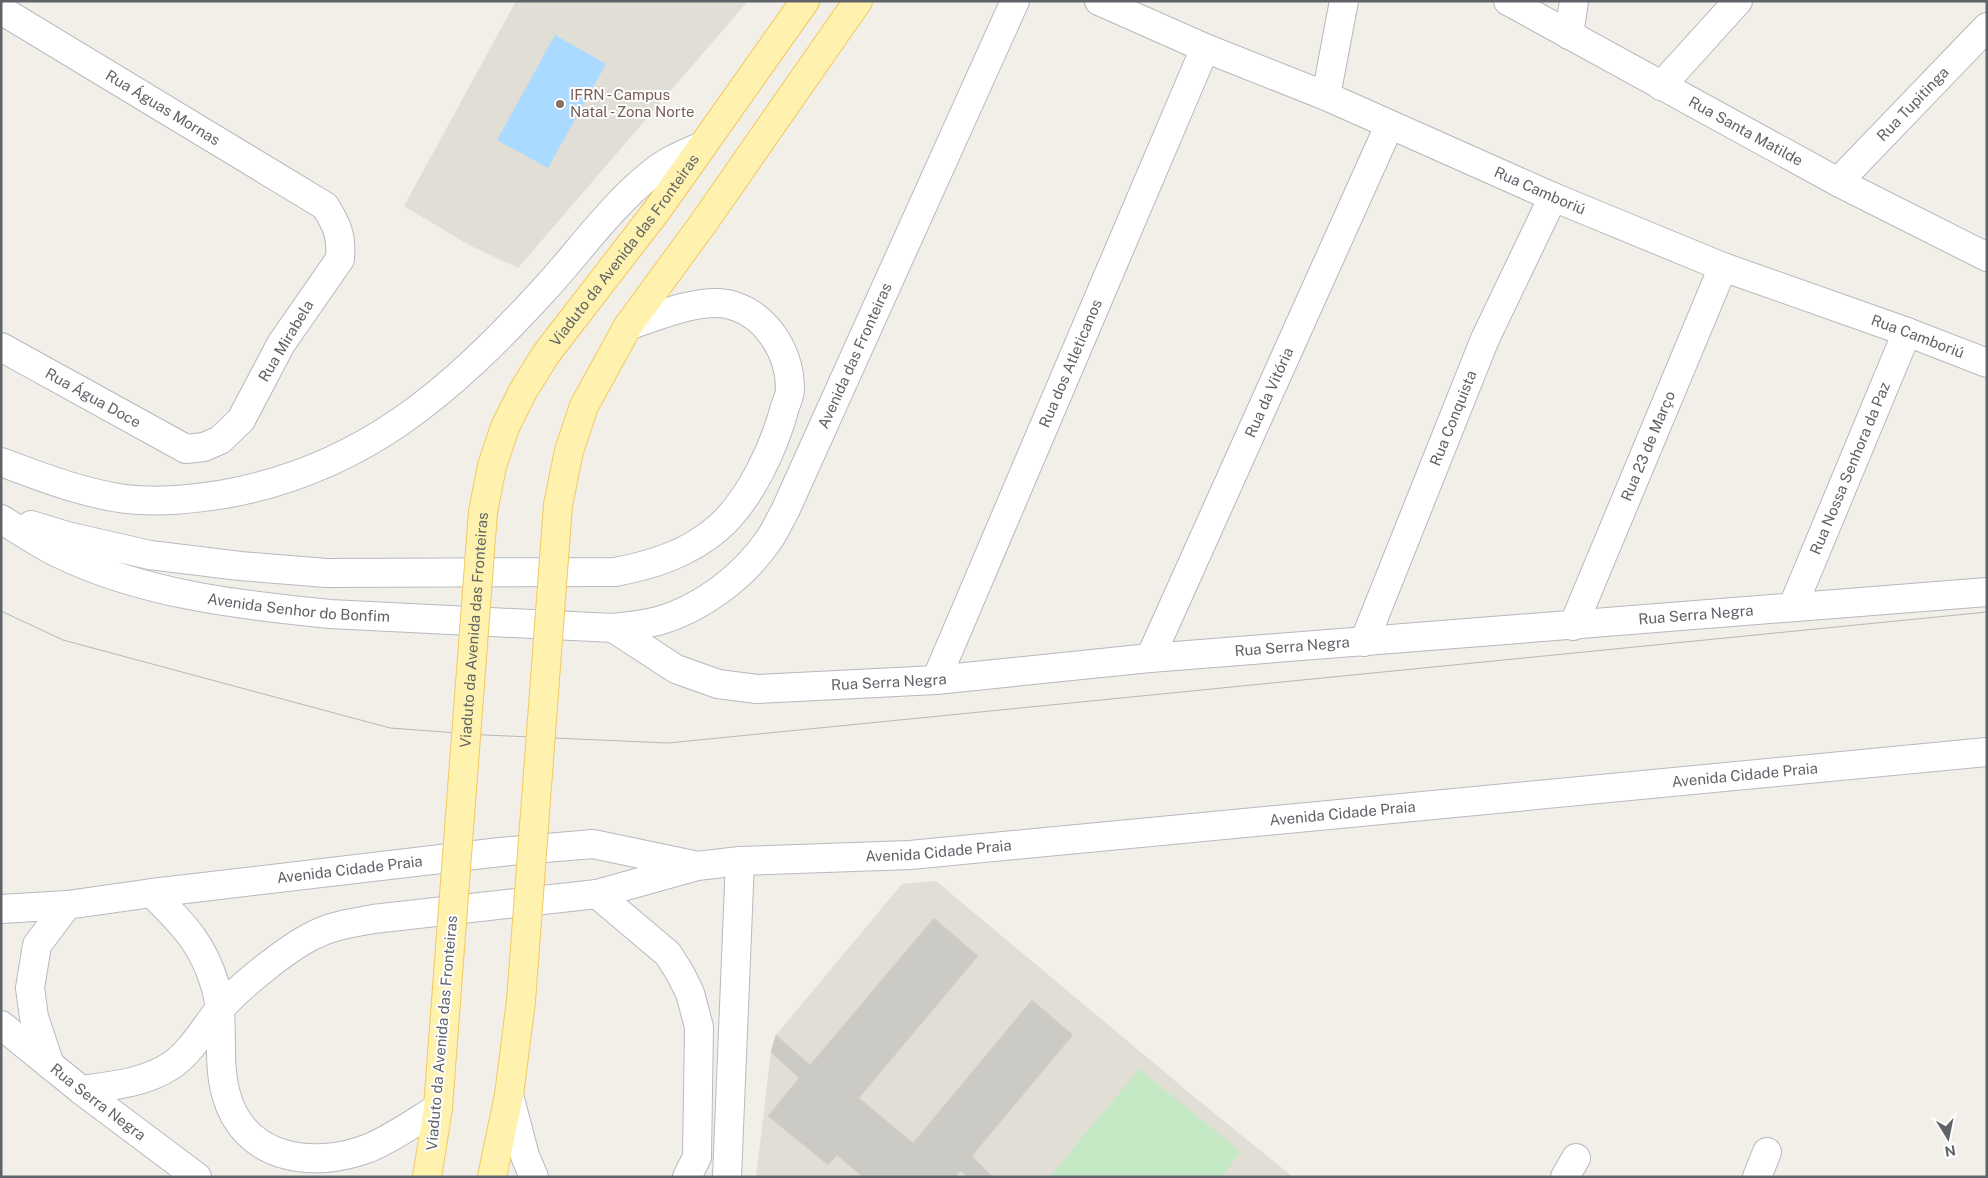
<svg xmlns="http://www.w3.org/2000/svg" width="1988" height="1178" viewBox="0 0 1988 1178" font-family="'Public Sans',sans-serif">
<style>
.education{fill:#e1ded6}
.green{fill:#c5e8c5}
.water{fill:#aadaff}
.building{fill:#cccac5;stroke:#d6d1c6}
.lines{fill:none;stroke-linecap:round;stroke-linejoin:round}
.minor-casing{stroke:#b5b8bc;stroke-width:30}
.secondary-casing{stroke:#b6babf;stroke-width:30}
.primary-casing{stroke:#f2c960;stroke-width:30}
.minor{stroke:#fff;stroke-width:28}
.secondary{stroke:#fff;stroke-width:28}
.primary{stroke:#fff2af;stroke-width:28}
.tram{stroke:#b6b7b8;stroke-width:1}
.primary-bridge-casing{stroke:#f2c960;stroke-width:30;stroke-linecap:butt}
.primary-bridge{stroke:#fff2af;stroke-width:28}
.education-dot{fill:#8d6e63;stroke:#fff;stroke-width:2}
.labels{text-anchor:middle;stroke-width:4;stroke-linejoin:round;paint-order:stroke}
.education-label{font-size:15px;fill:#785e54;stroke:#fff;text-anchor:start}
.street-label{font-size:15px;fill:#5f6368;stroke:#fff}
</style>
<rect width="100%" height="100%" fill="#f1efe8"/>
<!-- education -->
<g class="education">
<path d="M 516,1 L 748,1 L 518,268 L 467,244 L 404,206 Z"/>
<path d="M 936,881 L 1198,1100 L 1293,1177 L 756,1177 L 771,1052 L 776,1035 L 902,884 Z"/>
</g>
<!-- green -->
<path class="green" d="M 1139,1069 L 1241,1152 L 1221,1177 L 1050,1177 Z"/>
<!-- water -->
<path class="water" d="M 555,35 L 606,64 L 548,168 L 497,140 Z"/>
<!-- building -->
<path class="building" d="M 934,918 L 978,956 L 859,1098 L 913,1143 L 1032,1000 L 1073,1035 L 972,1156 L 993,1177 L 964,1177 L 966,1175 L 960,1171 L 955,1177 L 863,1177 L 837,1155 L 828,1165 L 768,1116 L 799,1078 L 771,1052 L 776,1035 L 810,1065 Z"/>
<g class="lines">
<defs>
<g id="minor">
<path id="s1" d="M 1099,1 L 1205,48 L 1326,96 L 1553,197 L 1723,267 L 1907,332 L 1987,363"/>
<path id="s2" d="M 1508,1 L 1838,182 L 1987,257"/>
<path id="s3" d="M 1,10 L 325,206 C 337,225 342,236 340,259 L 281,344 L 241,420 L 220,440 L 204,447 L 186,449 L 1,347"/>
<path d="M 1569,35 L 1574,1"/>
<path d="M 1661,86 L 1738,1"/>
<path d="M 1326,96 L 1344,1"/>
<path id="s4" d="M 1838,182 L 1987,27"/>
<path id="s5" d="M 1793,606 L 1907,332"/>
<path id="s6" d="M 1573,626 L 1723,267"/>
<path id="s7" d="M 613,628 L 676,669 L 718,684 L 757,689 L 936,680 L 1150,658 L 1987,592"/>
<path id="s8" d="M 1364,642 L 1485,339 L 1553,197"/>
<path id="s9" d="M 1150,658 L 1389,126"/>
<path id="s10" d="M 936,680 L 1205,48"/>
<path d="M 1565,1177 L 1576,1158"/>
<path d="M 1757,1177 L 1767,1152"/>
</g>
<g id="secondary">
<path d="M 1,462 C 41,477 82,493 125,499 C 159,503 192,499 225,494 C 364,469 451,391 543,291 C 579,252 610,207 651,174 C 666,161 684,154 702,146"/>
<path id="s11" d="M 1,519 C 20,531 39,544 60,554 C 143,594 239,605 330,614 L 613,628 C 628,626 643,625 658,621 C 701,609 743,577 768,541 C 775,532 779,521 785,511 L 1015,1"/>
<path d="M 31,525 L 67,536 L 150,555 L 240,566 L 326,573 L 615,572 C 652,565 688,554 718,528 C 750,500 774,448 785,407 C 787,401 790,395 790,389 C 790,368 783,349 771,333 C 761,319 745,308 727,304 C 697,299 657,316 628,326"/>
<path d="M 152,893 C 182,924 202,941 215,985 C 226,1021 216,1059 226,1094 C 243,1159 312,1170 369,1148 C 393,1138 415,1122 438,1108"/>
<path d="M 597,894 L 668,954 L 680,973 L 690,993 L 699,1027 L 697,1157 L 687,1177"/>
<path id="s12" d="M 1,909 L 67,905 L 152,893 L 500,852 L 593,844 L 693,865"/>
<path id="s13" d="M 1,1025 L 81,1090 L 197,1177"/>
<path d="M 50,1065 L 34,1017 L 30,988 L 37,945 L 67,905"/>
<path id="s14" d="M 81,1090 C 112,1086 145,1083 172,1065 C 191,1052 204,1028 219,1010 C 239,987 287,948 314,935 C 333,925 353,923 373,919 L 597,894 L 697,866 L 740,861 L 910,855 L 1987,752"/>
<path d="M 509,1095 L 525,1156 L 534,1177"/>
<path d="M 727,1177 L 740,861"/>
</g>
<g id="primary">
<path d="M 558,505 L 569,451 L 584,406 L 628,326 L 702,225 L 858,1"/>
<path id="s15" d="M 483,512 L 492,466 L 505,427 L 523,391 L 546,354 L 658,209 L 805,1"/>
<path d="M 427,1177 L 438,1108 L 446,1001"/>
<path d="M 492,1177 L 509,1095 L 521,1001"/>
</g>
</defs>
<!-- minor casing -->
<use href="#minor" class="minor-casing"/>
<!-- secondary casing -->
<use href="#secondary" class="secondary-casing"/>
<!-- primary casing -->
<use href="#primary" class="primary-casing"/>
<!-- minor -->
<use href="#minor" class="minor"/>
<!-- secondary -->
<use href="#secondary" class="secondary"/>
<!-- primary -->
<use href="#primary" class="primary"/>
<!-- tram -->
<path class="tram" d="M 1,611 L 63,640 L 390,728 L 485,735 L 668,743 L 1987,612"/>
<defs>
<g id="primary-bridge">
<path id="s16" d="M 446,1001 L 483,512"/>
<path d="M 521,1001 L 558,505"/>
</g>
</defs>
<!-- primary-bridge casing -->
<use href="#primary-bridge" class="primary-bridge-casing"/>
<!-- primary-bridge -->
<use href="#primary-bridge" class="primary-bridge"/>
</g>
<!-- markers -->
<circle class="education-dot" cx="560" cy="104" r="5"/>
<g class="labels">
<!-- education labels -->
<g class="education-label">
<text x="570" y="100">IFRN - Campus<tspan x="570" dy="17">Natal - Zona Norte</tspan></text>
</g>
<!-- street labels -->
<g class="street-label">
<text dy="5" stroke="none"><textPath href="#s4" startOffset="108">Rua Tupitinga</textPath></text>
<text dy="5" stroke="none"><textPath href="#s3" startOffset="189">Rua Águas Mornas</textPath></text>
<text dy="5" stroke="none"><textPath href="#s2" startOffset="271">Rua Santa Matilde</textPath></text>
<text dy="5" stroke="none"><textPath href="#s1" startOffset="480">Rua Camboriú</textPath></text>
<text dy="5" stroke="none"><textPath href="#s15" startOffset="302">Viaduto da Avenida das Fronteiras</textPath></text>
<text dy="5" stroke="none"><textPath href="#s1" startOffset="885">Rua Camboriú</textPath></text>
<text transform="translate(286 341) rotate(-59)" y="5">Rua Mirabela</text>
<text dy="5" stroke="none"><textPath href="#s11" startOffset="1019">Avenida das Fronteiras</textPath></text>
<text dy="5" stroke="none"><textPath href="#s10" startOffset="344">Rua dos Atleticanos</textPath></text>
<text dy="5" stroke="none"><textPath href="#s9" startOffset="291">Rua da Vitória</textPath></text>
<text transform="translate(93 398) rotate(29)" y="5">Rua Água Doce</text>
<text dy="5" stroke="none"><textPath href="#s8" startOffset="241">Rua Conquista</textPath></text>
<text dy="5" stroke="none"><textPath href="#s6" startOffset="195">Rua 23 de Março</textPath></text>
<text dy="5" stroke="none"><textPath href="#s5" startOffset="149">Rua Nossa Senhora da Paz</textPath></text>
<text dy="5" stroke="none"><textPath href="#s11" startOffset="315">Avenida Senhor do Bonfim</textPath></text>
<text dy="5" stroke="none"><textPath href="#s7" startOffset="1101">Rua Serra Negra</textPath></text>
<text dy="5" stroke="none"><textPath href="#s16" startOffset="372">Viaduto da Avenida das Fronteiras</textPath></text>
<text dy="5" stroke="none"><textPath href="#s7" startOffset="696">Rua Serra Negra</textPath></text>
<text dy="5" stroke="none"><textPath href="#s7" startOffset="291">Rua Serra Negra</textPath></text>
<text dy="5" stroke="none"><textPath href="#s14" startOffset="1732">Avenida Cidade Praia</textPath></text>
<text dy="5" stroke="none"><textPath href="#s14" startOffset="1328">Avenida Cidade Praia</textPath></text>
<text dy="5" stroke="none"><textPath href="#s14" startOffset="922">Avenida Cidade Praia</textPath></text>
<text dy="5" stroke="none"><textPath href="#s12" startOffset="351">Avenida Cidade Praia</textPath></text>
<text transform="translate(442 1033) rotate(-85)" y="5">Viaduto da Avenida das Fronteiras</text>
<text dy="5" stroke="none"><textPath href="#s13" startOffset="124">Rua Serra Negra</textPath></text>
</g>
</g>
<!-- border -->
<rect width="1988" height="1178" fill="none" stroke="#5f6368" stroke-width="5"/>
<!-- north arrow -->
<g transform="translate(1948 1138) rotate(170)" stroke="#ffffff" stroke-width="4" paint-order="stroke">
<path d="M0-4L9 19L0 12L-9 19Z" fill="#5f6368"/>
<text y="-8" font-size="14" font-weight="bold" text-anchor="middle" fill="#5f6368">N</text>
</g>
</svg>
